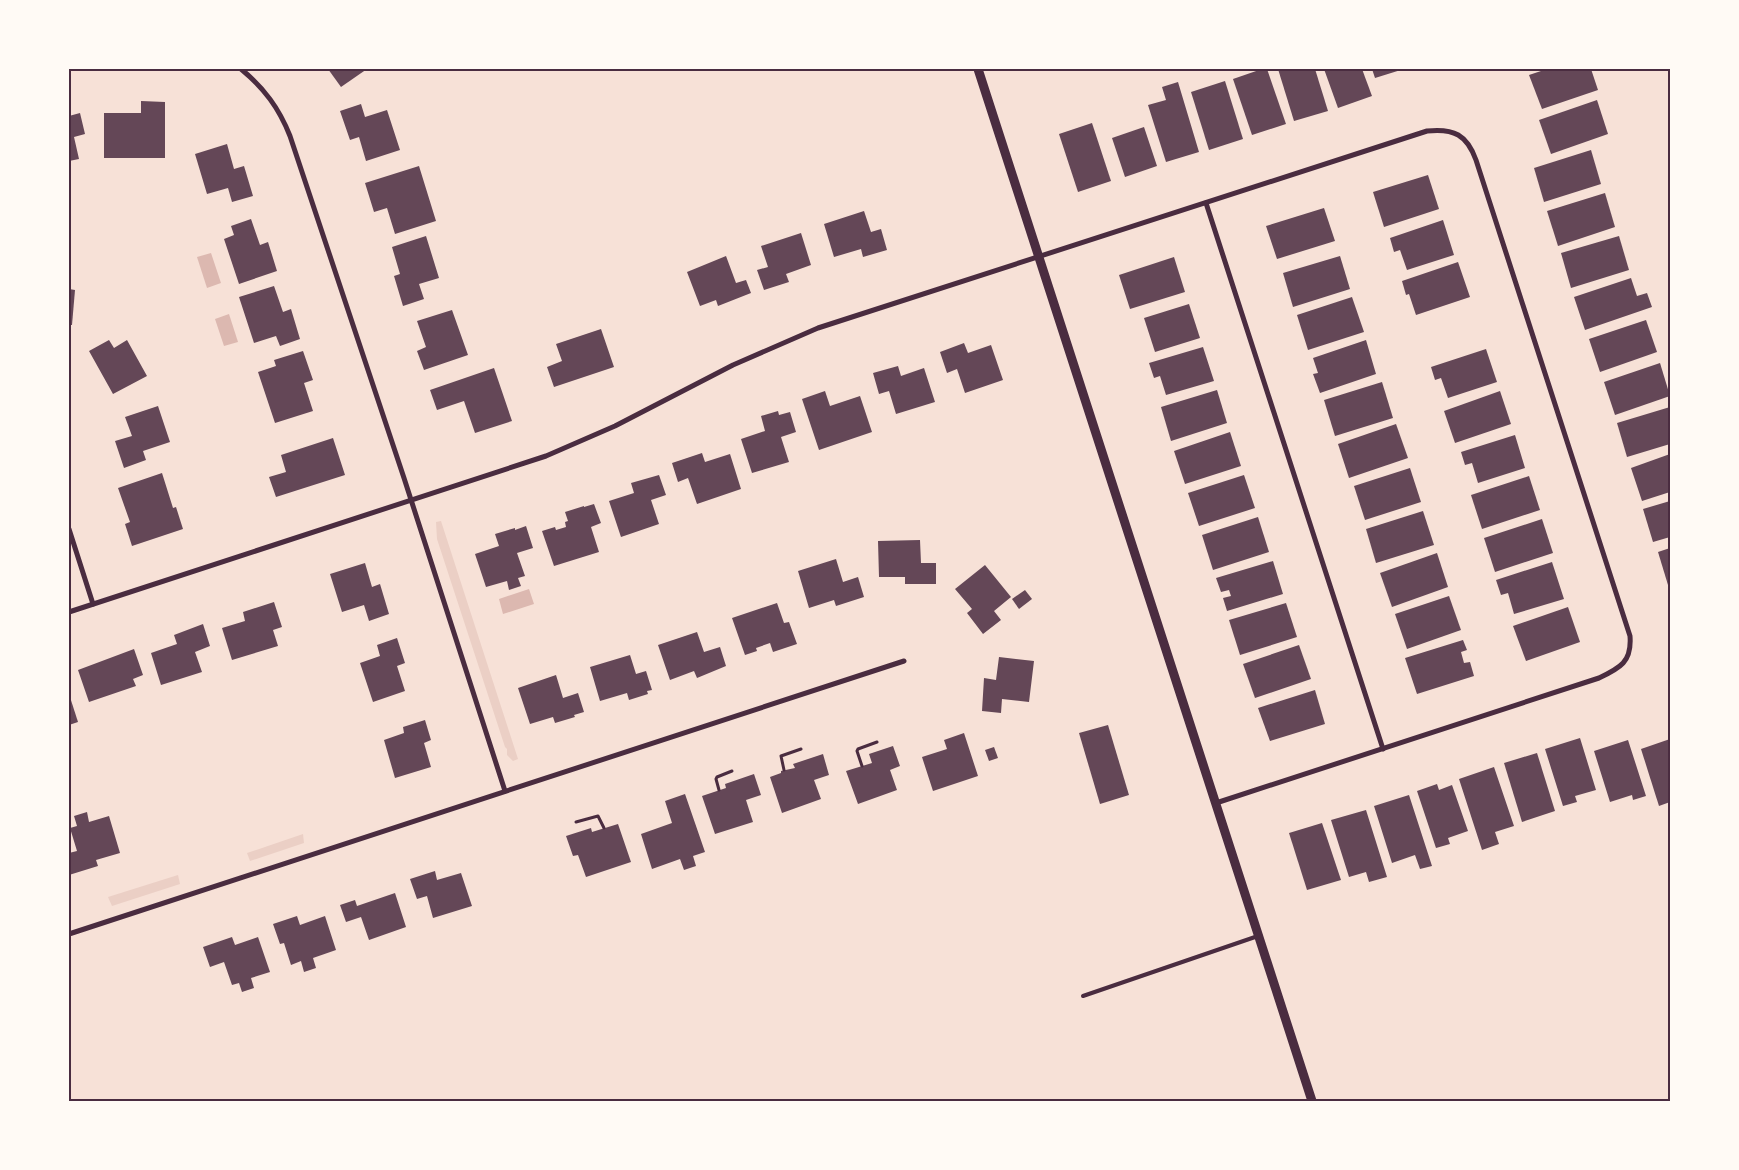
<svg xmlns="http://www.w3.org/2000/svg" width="1739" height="1170" viewBox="0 0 1739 1170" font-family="'PT Sans Narrow',sans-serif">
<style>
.green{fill:#ebcfc5}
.water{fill:#dcb8b0}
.building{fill:#644757}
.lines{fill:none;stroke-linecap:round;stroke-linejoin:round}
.path{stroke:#4a2c40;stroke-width:3}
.service{stroke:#4a2c40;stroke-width:4}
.minor{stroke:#4a2c40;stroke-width:5}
.tertiary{stroke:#4a2c40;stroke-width:9}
.neatline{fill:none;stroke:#4a2c40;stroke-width:2}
</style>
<rect width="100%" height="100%" fill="#f7e1d7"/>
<!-- green -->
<g class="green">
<path d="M 441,521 L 518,759 L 513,761 L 507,755 L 507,749 L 505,747 L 437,539 L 436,522 Z"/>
<path d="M 303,834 L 304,843 L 250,861 L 247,853 Z"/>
<path d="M 178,875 L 180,884 L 112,906 L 108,897 Z"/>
</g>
<!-- water -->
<g class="water">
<path d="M 211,253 L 221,283 L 207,288 L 197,257 Z"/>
<path d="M 229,314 L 238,342 L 224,346 L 215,319 Z"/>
<path d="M 529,589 L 534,604 L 503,614 L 499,599 Z"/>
</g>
<!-- building -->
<g class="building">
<path d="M 328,69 L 367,69 L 341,87 Z"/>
<path d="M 1262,69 L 1267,69 L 1286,124 L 1252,135 L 1233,79 Z"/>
<path d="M 1278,69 L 1315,69 L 1328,111 L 1294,121 Z"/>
<path d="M 1324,69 L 1362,69 L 1372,96 L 1338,108 Z"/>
<path d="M 1372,69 L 1404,69 L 1375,78 Z"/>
<path d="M 1547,69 L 1591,69 L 1598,90 L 1542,109 L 1529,75 Z"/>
<path d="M 1225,81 L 1243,139 L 1209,150 L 1191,92 Z"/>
<path d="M 1178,82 L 1199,152 L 1166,162 L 1148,105 L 1166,100 L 1162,87 Z"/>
<path d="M 1597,100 L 1608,134 L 1551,154 L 1539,120 Z"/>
<path d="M 141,101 L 165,102 L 165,158 L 104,158 L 104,113 L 141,113 Z"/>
<path d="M 361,104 L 365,117 L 387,110 L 400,150 L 366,161 L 359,137 L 350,140 L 340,111 Z"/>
<path d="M 80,113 L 85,134 L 74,137 L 79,159 L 69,161 L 69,116 Z"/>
<path d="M 1092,123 L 1111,181 L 1078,192 L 1059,134 Z"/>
<path d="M 1144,127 L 1157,166 L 1125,177 L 1112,138 Z"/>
<path d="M 227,144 L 234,169 L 244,166 L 253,196 L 232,202 L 228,188 L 207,194 L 195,154 Z"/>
<path d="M 1591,150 L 1601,184 L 1544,202 L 1534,168 Z"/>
<path d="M 419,166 L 436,221 L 395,234 L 387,208 L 374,212 L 365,183 Z"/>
<path d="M 1428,175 L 1439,209 L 1384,227 L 1373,192 Z"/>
<path d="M 1605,193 L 1615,227 L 1558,246 L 1547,211 Z"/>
<path d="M 1324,208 L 1335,241 L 1277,259 L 1266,226 Z"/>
<path d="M 864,211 L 871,232 L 881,229 L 887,250 L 863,257 L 861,249 L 834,257 L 824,224 Z"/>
<path d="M 251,219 L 260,245 L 268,242 L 277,271 L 239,284 L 224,239 L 234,235 L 231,226 Z"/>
<path d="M 1443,220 L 1454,255 L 1407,270 L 1400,250 L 1394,252 L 1390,238 Z"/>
<path d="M 801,233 L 811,265 L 786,274 L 789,282 L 764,290 L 757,270 L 768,267 L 761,246 Z"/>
<path d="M 426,236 L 439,278 L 419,284 L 424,299 L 403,306 L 394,276 L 400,274 L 392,247 Z"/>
<path d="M 1619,236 L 1629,270 L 1571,288 L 1561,253 Z"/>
<path d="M 726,256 L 736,283 L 746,280 L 751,293 L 718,306 L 716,300 L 700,306 L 687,272 Z"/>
<path d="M 1340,256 L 1350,289 L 1293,307 L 1283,273 Z"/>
<path d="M 1174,257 L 1185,292 L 1130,309 L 1119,275 Z"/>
<path d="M 1458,262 L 1470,297 L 1416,315 L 1409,294 L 1406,295 L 1402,281 Z"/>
<path d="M 1631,278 L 1637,296 L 1647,293 L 1652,307 L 1585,330 L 1574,297 Z"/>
<path d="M 274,286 L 283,312 L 291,309 L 300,339 L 280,346 L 276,336 L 254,343 L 239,297 Z"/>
<path d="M 69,289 L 75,290 L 72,325 L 69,325 Z"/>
<path d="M 1352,297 L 1364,332 L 1308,350 L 1297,315 Z"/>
<path d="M 1189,304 L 1200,338 L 1155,352 L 1144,318 Z"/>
<path d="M 452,310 L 468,355 L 424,370 L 417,351 L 426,347 L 417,321 Z"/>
<path d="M 1646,320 L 1657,352 L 1600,372 L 1589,339 Z"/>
<path d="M 601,329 L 614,367 L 554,387 L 547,367 L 562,361 L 556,344 Z"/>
<path d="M 109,340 L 114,348 L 127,340 L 147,376 L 113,394 L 89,351 Z"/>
<path d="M 1366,340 L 1376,374 L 1320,393 L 1313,374 L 1318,373 L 1313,358 Z"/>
<path d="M 964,343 L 968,353 L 991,345 L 1003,380 L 965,393 L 957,369 L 947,373 L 940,352 Z"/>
<path d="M 1203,347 L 1214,381 L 1166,395 L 1160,376 L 1154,378 L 1149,363 Z"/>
<path d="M 1486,349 L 1497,382 L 1448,398 L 1441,378 L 1435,380 L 1431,367 Z"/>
<path d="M 303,351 L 313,380 L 304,383 L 313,411 L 275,423 L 258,372 L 276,366 L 274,360 Z"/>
<path d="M 1660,363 L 1670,396 L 1615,415 L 1604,382 Z"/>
<path d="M 898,366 L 901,376 L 924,368 L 935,402 L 896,414 L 889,391 L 879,394 L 873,373 Z"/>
<path d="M 494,368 L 512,421 L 475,433 L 464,401 L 437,410 L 430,390 Z"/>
<path d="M 1382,382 L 1393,418 L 1335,436 L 1324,400 Z"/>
<path d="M 1217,390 L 1227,423 L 1171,441 L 1161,407 Z"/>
<path d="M 825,391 L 830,406 L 860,396 L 872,432 L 819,450 L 802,399 Z"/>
<path d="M 1500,391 L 1511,424 L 1455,443 L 1444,411 Z"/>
<path d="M 158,406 L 170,442 L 143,451 L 146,460 L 124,468 L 115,441 L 132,436 L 125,417 Z"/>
<path d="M 1670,407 L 1670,444 L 1627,457 L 1617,423 Z"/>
<path d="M 778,411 L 779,415 L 790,412 L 796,432 L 781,437 L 789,462 L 752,473 L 741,439 L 765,431 L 761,416 Z"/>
<path d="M 1396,424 L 1408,458 L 1349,478 L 1338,444 Z"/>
<path d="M 1230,432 L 1241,466 L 1185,484 L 1174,451 Z"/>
<path d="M 1515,435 L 1525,468 L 1478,483 L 1472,463 L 1465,465 L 1461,452 Z"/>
<path d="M 333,438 L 345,475 L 276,497 L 269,477 L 286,472 L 281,455 Z"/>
<path d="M 702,453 L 705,462 L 730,454 L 741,489 L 697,504 L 688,478 L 678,482 L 672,463 Z"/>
<path d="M 1670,454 L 1670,492 L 1642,501 L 1631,468 Z"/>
<path d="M 1410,468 L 1421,502 L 1365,520 L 1354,486 Z"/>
<path d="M 162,473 L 173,508 L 176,507 L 183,529 L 132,546 L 125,524 L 130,522 L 118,488 Z"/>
<path d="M 659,475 L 666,495 L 651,500 L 659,524 L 621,537 L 609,501 L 634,493 L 631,483 Z"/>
<path d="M 1244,475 L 1255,508 L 1199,526 L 1188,493 Z"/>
<path d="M 1529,476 L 1540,510 L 1482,529 L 1471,495 Z"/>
<path d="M 1670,501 L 1670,537 L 1653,542 L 1643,509 Z"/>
<path d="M 594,504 L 601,523 L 591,527 L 599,552 L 554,566 L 542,531 L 555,527 L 556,530 L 566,527 L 565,522 L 568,521 L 565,512 L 584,506 L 584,507 Z"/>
<path d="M 1423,511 L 1434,545 L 1376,563 L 1366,529 Z"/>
<path d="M 1258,517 L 1269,552 L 1213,570 L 1202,535 Z"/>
<path d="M 1542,519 L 1553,553 L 1495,572 L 1484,538 Z"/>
<path d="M 526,526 L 533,548 L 517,553 L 525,576 L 518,578 L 521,586 L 509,590 L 507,581 L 486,587 L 475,554 L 499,546 L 495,534 L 515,528 L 515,530 Z"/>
<path d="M 920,540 L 921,563 L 936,563 L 936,584 L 905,584 L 905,577 L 879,577 L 878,541 Z"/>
<path d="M 1670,548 L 1670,585 L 1668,585 L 1658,552 Z"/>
<path d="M 1437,553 L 1448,587 L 1392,607 L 1380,573 Z"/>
<path d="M 836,559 L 843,582 L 858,577 L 864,597 L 836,606 L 834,600 L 809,608 L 798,571 Z"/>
<path d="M 1273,561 L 1283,594 L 1227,611 L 1223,598 L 1231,596 L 1229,590 L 1221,592 L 1216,578 Z"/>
<path d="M 1552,562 L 1564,599 L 1514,614 L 1508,593 L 1501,595 L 1496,580 Z"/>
<path d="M 365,563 L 372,587 L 380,584 L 389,614 L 369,621 L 364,605 L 342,612 L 330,574 Z"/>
<path d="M 985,565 L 1011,597 L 994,611 L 1001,620 L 983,634 L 967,613 L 972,609 L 955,589 Z"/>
<path d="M 1025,590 L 1032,599 L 1019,609 L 1012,599 Z"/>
<path d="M 1449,596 L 1461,630 L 1407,649 L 1395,614 Z"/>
<path d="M 274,602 L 282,627 L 273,630 L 278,646 L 232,660 L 222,628 L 245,621 L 243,612 Z"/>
<path d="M 777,603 L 784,623 L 789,622 L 797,644 L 773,652 L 770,643 L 756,648 L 757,651 L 745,655 L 732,618 Z"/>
<path d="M 1286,603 L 1297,637 L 1240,655 L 1229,620 Z"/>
<path d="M 1568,607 L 1580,642 L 1526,661 L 1513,626 Z"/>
<path d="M 203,624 L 210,646 L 195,652 L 202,672 L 161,685 L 151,653 L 177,644 L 174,635 Z"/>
<path d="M 697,632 L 704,652 L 720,647 L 726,666 L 697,678 L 694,671 L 670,680 L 658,645 Z"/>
<path d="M 397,638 L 405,663 L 397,666 L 405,691 L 373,702 L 360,663 L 380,656 L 377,645 Z"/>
<path d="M 1463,640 L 1467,650 L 1461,652 L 1464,663 L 1470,662 L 1474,676 L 1417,694 L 1405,658 Z"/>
<path d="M 1299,645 L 1311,679 L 1255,698 L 1243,664 Z"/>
<path d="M 134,649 L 143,675 L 133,679 L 136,686 L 89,702 L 78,670 Z"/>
<path d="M 630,655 L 636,674 L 646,671 L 652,690 L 647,691 L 648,694 L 629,700 L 627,693 L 600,701 L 590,667 Z"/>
<path d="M 999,657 L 1034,661 L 1029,702 L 1002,699 L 1001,713 L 982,711 L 984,678 L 996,680 Z"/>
<path d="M 556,675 L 563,698 L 578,693 L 584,712 L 574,715 L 575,717 L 555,723 L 553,717 L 530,724 L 518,688 Z"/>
<path d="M 1315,690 L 1325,724 L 1270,741 L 1258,708 Z"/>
<path d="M 69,694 L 78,722 L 69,725 Z"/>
<path d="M 425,720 L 431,740 L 424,743 L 431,767 L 395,778 L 384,740 L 404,733 L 403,727 Z"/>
<path d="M 1108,725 L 1129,795 L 1100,804 L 1079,733 Z"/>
<path d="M 964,733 L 978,776 L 933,791 L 922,757 L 947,749 L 944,740 Z"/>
<path d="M 1580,738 L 1596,790 L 1575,796 L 1577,802 L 1563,806 L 1545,749 Z"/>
<path d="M 1670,739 L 1670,802 L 1659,806 L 1641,749 Z"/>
<path d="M 1628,740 L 1646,796 L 1633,800 L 1632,795 L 1610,802 L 1594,751 Z"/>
<path d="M 893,746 L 900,766 L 890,770 L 897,790 L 858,804 L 846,771 L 872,763 L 869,754 Z"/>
<path d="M 994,747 L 998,758 L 989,761 L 985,750 Z"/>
<path d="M 1537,753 L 1555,811 L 1522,822 L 1504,763 Z"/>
<path d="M 823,754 L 829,775 L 814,780 L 821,799 L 782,813 L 770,777 L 781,773 L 781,771 L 795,768 L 793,764 Z"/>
<path d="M 1494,767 L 1514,826 L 1495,832 L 1499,844 L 1482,850 L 1459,779 Z"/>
<path d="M 754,774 L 761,795 L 746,800 L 753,822 L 715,834 L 702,796 L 726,788 L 725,784 Z"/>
<path d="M 1437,784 L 1439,790 L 1452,785 L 1468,831 L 1448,838 L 1450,844 L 1436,848 L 1417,791 Z"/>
<path d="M 685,794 L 705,852 L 693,856 L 696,866 L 684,870 L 680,859 L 652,869 L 641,834 L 672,823 L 665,801 Z"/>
<path d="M 1409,795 L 1432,866 L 1420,869 L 1415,855 L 1392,863 L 1374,806 Z"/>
<path d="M 1366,810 L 1387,877 L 1369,882 L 1366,872 L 1349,877 L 1331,820 Z"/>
<path d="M 87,812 L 89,822 L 109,816 L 120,853 L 96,860 L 98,866 L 69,875 L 69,853 L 77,851 L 70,828 L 77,826 L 74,816 Z"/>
<path d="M 1322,823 L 1341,880 L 1307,890 L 1289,833 Z"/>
<path d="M 618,824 L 631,862 L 586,877 L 578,855 L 573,856 L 566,836 L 591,828 L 592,832 Z"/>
<path d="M 435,871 L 437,880 L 461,873 L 472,906 L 433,918 L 427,896 L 417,899 L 410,879 Z"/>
<path d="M 395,893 L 406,927 L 369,940 L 361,917 L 346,922 L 340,905 L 355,900 L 357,906 Z"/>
<path d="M 297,916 L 300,925 L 325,916 L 336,950 L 313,958 L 316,968 L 304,972 L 301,961 L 291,965 L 284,943 L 280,944 L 273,924 Z"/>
<path d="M 232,937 L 235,945 L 258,937 L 270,972 L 251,978 L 254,988 L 242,992 L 239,983 L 232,985 L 224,962 L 210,967 L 203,947 Z"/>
</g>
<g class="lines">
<!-- path -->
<g class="path">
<path d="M 862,766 L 857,751 L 858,749 L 877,742"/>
<path d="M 784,770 L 781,756 L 801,749"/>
<path d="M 719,790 L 716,779 L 717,777 L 732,771"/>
<path d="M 576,822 L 598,816 L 604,828"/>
</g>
<!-- service -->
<path class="service" d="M 1083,996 L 1258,936"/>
<!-- minor -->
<g class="minor">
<path d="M 241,69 C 264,88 279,108 290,136 L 404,478 L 505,791"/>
<path d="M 1206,203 L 1383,749"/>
<path d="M 69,529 L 93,604"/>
<path d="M 69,612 L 546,456 L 615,426 L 733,365 L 818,328 L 1427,131 C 1454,128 1467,135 1476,160 L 1630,636 C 1632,662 1620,668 1599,678 L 1216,803"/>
<path d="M 69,934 L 904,661"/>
</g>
<!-- tertiary -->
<path class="tertiary" d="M 978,69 L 1312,1101"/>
</g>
<!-- border -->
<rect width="1739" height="1170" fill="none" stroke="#fffaf5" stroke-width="140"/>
<rect x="70" y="70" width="1599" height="1030" class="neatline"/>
</svg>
